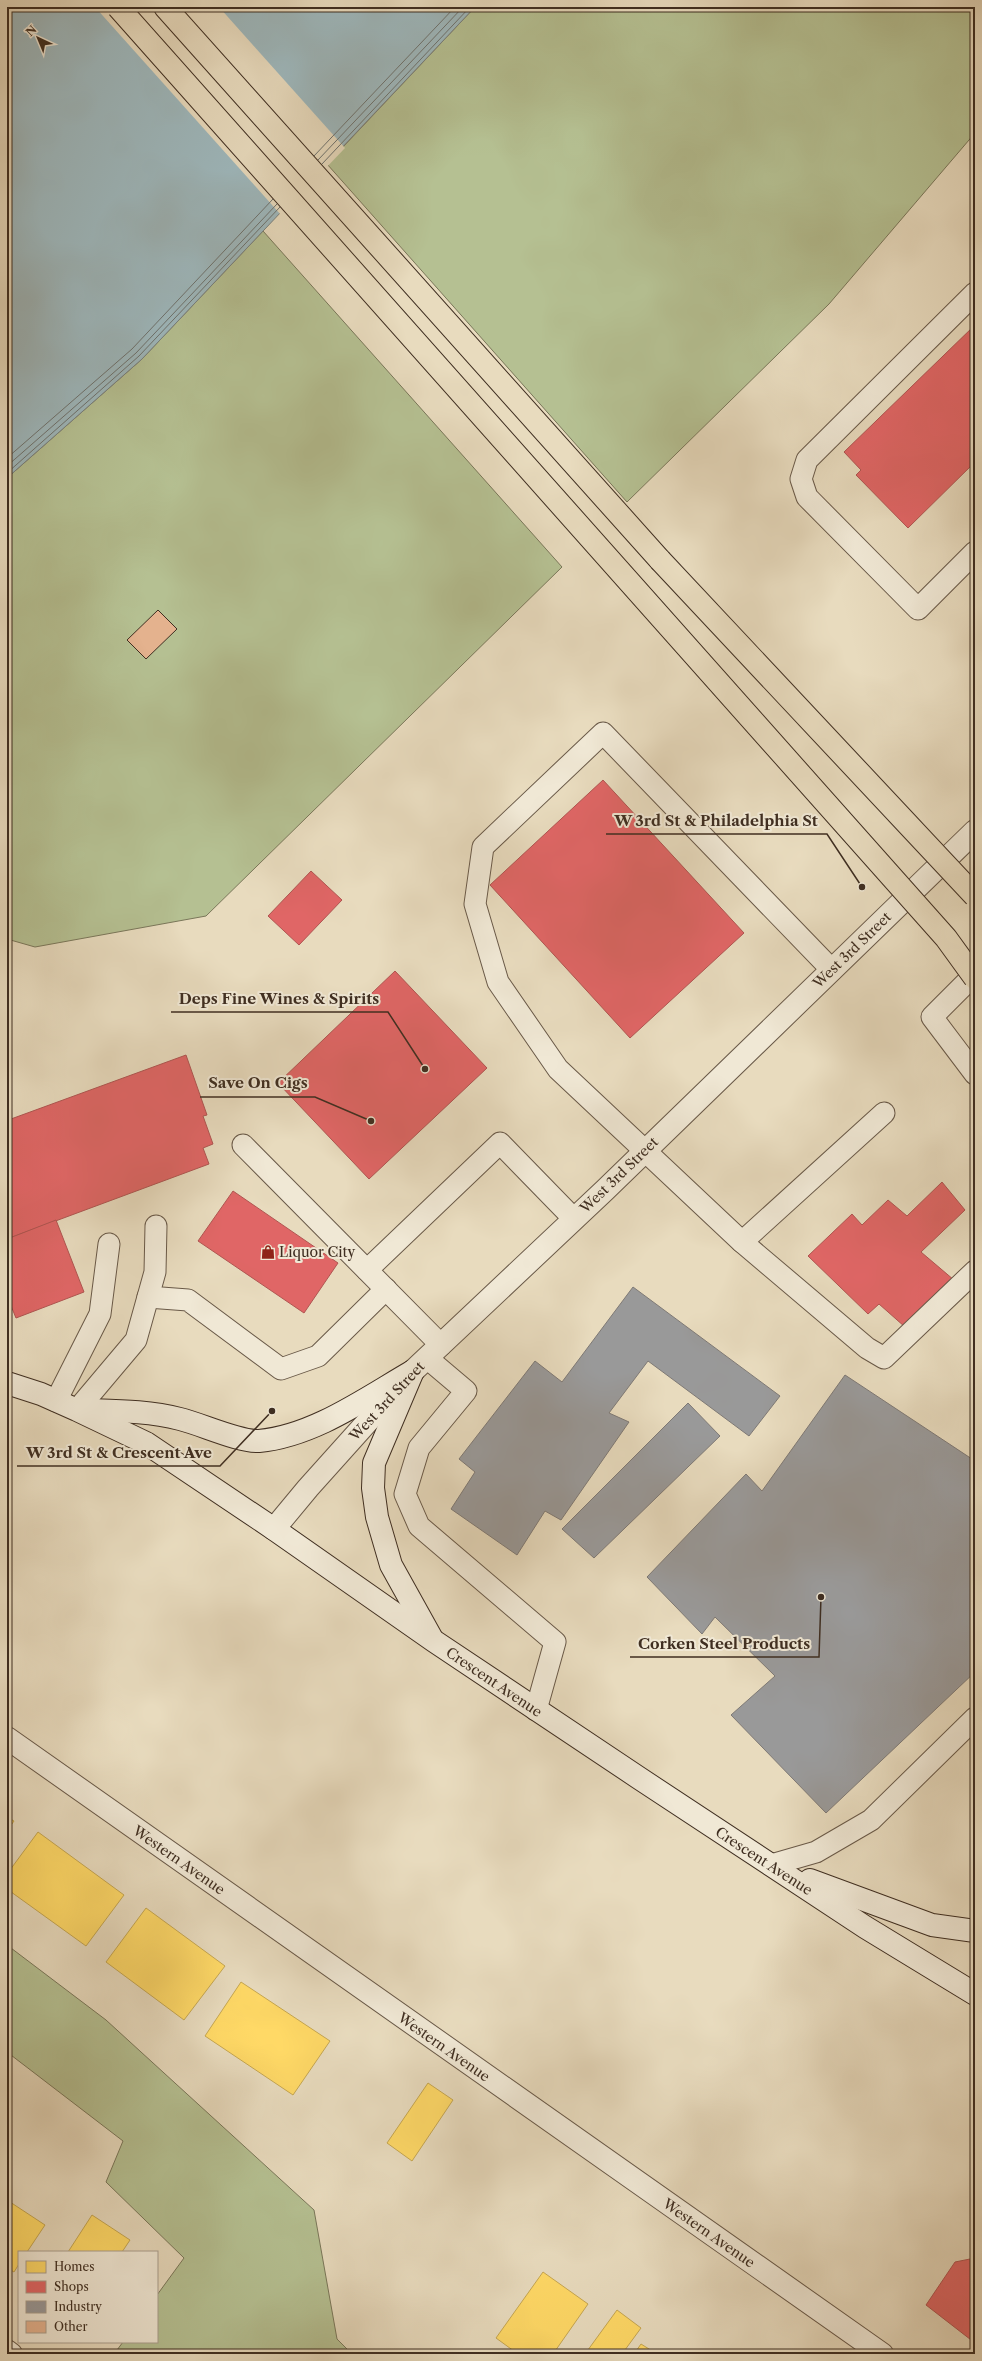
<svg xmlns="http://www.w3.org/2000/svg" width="982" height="2361" viewBox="0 0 982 2361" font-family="'Libre Caslon Text',serif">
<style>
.green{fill:#b5c092;stroke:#7a775a}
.water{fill:#9eb8bd;stroke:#78817f}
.pier{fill:#e8dbbe}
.homes{fill:#ffd966;stroke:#c5a651}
.shops{fill:#e06666;stroke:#b05551}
.industry{fill:#999;stroke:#7e7975}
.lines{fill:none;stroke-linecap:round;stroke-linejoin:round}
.shore{stroke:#6e736f;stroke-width:1}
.building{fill:#e4b28e;stroke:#3f2e21}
.service-casing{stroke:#695948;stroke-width:23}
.minor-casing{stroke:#695948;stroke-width:24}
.tertiary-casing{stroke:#695948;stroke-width:24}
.secondary-casing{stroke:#3f2e21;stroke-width:24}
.motorway-casing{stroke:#3f2e21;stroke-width:24}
.service{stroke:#f0e8d5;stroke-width:21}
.minor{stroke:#f0e8d5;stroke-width:22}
.tertiary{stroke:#f0e8d5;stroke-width:22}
.secondary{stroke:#f0e8d5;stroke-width:22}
.motorway{stroke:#e8dbbe;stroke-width:22}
.motorway-bridge-casing{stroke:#3f2e21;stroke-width:24;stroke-linecap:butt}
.motorway-bridge{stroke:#e8dbbe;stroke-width:22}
.labels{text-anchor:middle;stroke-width:4;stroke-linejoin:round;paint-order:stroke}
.street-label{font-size:14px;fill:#3f2e21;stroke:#f0e8d5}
.poi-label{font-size:14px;fill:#3f2e21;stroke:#f0e8d5;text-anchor:start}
.leader{fill:none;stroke:#3f2e21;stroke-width:1.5}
.callout-dot{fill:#3f2e21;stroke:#f0e8d5;stroke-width:1.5}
.callout-label{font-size:15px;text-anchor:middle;font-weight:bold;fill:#3f2e21;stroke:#f0e8d5;stroke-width:4;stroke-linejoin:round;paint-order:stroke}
</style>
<rect width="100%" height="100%" fill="#e8dbbe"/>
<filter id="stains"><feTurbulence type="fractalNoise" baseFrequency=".005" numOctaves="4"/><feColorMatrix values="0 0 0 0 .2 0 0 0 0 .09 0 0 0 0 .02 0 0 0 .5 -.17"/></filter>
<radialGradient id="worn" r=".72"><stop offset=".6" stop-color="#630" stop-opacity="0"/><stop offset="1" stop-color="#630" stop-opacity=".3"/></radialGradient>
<!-- green -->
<g class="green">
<path d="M 475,7 L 975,7 L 975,133 L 829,304 L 627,502 L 327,164 Z"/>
<path d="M 263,231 L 562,567 L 206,916 L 35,947 L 7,939 L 7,478 L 142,359 Z"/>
<path d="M 7,1945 L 106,2020 L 314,2210 L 337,2339 L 352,2354 L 114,2354 L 123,2342 L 157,2342 L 157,2295 L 184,2258 L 106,2182 L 123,2141 L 7,2052 Z"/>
</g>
<!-- water -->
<path class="water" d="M 7,7 L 475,7 L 142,359 L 7,478 Z"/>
<!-- pier -->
<path class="pier" d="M 95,7 L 219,7 L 345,148 L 281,215 Z"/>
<!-- homes -->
<g class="homes">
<path d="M 7,1817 L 14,1821 L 7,1831 Z"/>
<path d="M 38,1832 L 124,1895 L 86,1946 L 7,1889 L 7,1874 Z"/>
<path d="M 146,1908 L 225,1966 L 184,2020 L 106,1962 Z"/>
<path d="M 241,1982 L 330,2041 L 293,2095 L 205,2036 Z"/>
<path d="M 428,2083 L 453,2100 L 412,2161 L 387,2143 Z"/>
<path d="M 7,2200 L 45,2225 L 27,2252 L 19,2252 L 19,2264 L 14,2272 L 7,2268 Z"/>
<path d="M 92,2215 L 130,2240 L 122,2252 L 68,2252 Z"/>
<path d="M 543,2272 L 588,2304 L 553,2354 L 518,2354 L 496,2338 Z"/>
<path d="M 617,2310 L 641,2328 L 622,2354 L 585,2354 Z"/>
<path d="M 641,2344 L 657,2354 L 634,2354 Z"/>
</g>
<!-- shops -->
<g class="shops">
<path d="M 975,325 L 975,462 L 908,528 L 856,475 L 861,470 L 844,452 Z"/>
<path d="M 603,780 L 744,933 L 630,1038 L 490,885 Z"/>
<path d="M 311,871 L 342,900 L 299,945 L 268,916 Z"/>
<path d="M 395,971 L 487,1068 L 369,1179 L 278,1083 Z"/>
<path d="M 186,1055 L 207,1115 L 203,1116 L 213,1144 L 203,1148 L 209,1164 L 7,1239 L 7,1117 L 11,1119 Z"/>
<path d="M 942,1182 L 965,1210 L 921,1252 L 954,1280 L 905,1327 L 879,1304 L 868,1314 L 808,1256 L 852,1214 L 862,1225 L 888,1200 L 907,1216 Z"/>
<path d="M 233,1191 L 338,1263 L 304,1313 L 198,1241 Z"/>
<path d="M 56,1220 L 84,1292 L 16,1318 L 7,1296 L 7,1239 Z"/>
<path d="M 975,2258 L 975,2343 L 926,2305 L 955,2262 Z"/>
</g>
<!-- industry -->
<g class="industry">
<path d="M 633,1287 L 780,1396 L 749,1436 L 648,1361 L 609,1413 L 629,1422 L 561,1520 L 545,1511 L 517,1555 L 451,1509 L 475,1472 L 459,1459 L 535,1361 L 562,1382 Z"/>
<path d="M 845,1375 L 975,1461 L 975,1672 L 826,1813 L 731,1715 L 775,1676 L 715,1617 L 702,1634 L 647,1577 L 746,1474 L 762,1491 Z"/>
<path d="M 688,1403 L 720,1436 L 594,1558 L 562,1529 Z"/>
</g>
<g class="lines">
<!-- shore -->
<g class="shore">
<path d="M 314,156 L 455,7"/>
<path d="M 318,160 L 463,7"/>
<path d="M 322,164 L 470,7"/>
<path d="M 7,458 L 132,349 L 273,199"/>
<path d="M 7,466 L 136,353 L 277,204"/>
<path d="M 7,473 L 139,356 L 280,207"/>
</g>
</g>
<!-- building -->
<path class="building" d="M 158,610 L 177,629 L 146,659 L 127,640 Z"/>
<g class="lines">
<defs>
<g id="service">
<path d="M 975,293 L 807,460 L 801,479 L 807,497 L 918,609 L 975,552"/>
<path d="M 832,970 L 603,733 L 483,847 L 475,904 L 498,982 L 558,1069 L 742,1242 L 884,1113"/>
<path d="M 975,974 L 932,1017 L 975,1074"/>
<path d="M 243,1145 L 441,1345"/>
<path d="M 742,1242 L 867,1348 L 884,1358 L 975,1271"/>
<path d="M 367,1270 L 500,1143 L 574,1219"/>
<path d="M 148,1297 L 188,1300 L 281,1369 L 318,1356 L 386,1289"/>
<path d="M 427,1358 L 466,1391 L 419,1448 L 405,1494 L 419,1526 L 555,1642 L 536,1710"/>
<path d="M 56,1401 L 100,1314 L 109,1244"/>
<path d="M 77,1410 L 136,1340 L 155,1272 L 156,1226"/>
<path d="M 771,1865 L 816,1852 L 871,1820 L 975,1718"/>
</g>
<path id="minor" d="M 7,2351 L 11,2354"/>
<g id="tertiary">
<path d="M 274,1529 L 308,1488 L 413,1371 L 605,1190 L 975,831"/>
<path d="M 7,1738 L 882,2354"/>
</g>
<g id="secondary">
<path d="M 413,1371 L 374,1463 L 373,1488 L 377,1517 L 391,1565 L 431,1637"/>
<path d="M 7,1383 L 41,1394 L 77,1410 L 146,1443 L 274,1529 L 434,1641 L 639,1778 L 865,1927 L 975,1994"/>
<path d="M 86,1410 C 118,1411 149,1411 180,1419 C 201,1424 239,1442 259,1441 C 314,1436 366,1398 413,1371"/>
<path d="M 810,1880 L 932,1925 L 975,1931"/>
</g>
<path id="motorway" d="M 165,7 L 660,560"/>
</defs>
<!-- service casing -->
<use href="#service" class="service-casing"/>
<!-- minor casing -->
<use href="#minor" class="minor-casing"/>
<!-- tertiary casing -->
<use href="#tertiary" class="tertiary-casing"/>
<!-- secondary casing -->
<use href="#secondary" class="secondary-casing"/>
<!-- motorway casing -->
<use href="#motorway" class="motorway-casing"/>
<!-- service -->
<use href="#service" class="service"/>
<!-- minor -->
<use href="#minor" class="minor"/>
<!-- tertiary -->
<use href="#tertiary" class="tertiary"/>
<!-- secondary -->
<use href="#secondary" class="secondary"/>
<!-- motorway -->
<use href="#motorway" class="motorway"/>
<defs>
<g id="motorway-bridge">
<path d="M 118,7 L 946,938 L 975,978"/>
<path d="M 660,560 L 975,896"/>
</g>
</defs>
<!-- motorway-bridge casing -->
<use href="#motorway-bridge" class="motorway-bridge-casing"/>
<!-- motorway-bridge -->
<use href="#motorway-bridge" class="motorway-bridge"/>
</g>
<!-- icons -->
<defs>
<symbol id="shop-bare" viewBox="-9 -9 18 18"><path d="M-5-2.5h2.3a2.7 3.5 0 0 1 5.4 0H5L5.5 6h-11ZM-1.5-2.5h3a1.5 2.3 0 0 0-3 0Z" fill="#8f2418" stroke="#f0e8d5" stroke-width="2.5" paint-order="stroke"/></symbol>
</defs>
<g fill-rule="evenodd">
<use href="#shop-bare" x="258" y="1242" width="20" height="20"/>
</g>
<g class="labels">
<!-- street labels -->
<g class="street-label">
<text transform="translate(852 950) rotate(-44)" y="5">West 3rd Street</text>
<text transform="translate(619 1175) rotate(-44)" y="5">West 3rd Street</text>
<text transform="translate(387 1401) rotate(-47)" y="5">West 3rd Street</text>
<text transform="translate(494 1682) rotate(34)" y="5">Crescent Avenue</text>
<text transform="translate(179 1860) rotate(35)" y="5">Western Avenue</text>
<text transform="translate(764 1861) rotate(33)" y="5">Crescent Avenue</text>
<text transform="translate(444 2047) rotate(35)" y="5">Western Avenue</text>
<text transform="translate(709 2233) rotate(35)" y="5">Western Avenue</text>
</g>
<!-- poi labels -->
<g class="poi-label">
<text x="279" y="1257">Liquor City</text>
</g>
</g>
<!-- callouts -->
<path class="leader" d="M862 887L827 834H606M425 1069L388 1012H171M371 1121L315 1097H200M272 1411L220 1466H17M821 1597L819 1657H630"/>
<g class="callout-dot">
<circle cx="862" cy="887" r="4"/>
<circle cx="425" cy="1069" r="4"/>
<circle cx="371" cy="1121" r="4"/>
<circle cx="272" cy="1411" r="4"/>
<circle cx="821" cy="1597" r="4"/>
</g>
<g class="callout-label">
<text x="716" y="826">W 3rd St &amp; Philadelphia St</text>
<text x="279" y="1004">Deps Fine Wines &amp; Spirits</text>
<text x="258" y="1088">Save On Cigs</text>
<text x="119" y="1458">W 3rd St &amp; Crescent Ave</text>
<text x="724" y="1649">Corken Steel Products</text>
</g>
<!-- margin -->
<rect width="982" height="2361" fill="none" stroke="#e8dbbe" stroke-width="24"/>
<rect x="8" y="8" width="966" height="2345" fill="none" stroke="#3f2e21" stroke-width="2"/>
<rect x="12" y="12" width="958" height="2337" fill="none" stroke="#3f2e21"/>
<!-- legend -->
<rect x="18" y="2251" width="140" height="92" fill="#f0e8d5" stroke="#a99e8d"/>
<rect x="26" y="2261" width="20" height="12" fill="#ffd966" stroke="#a99e8d"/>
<text x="54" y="2271" font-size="12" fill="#3f2e21">Homes</text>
<rect x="26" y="2281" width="20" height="12" fill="#e06666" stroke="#a99e8d"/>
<text x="54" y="2291" font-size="12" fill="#3f2e21">Shops</text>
<rect x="26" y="2301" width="20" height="12" fill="#999999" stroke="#a99e8d"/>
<text x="54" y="2311" font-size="12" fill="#3f2e21">Industry</text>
<rect x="26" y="2321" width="20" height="12" fill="#e4b28e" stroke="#a99e8d"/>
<text x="54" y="2331" font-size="12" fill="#3f2e21">Other</text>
<!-- north arrow -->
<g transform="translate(38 38) rotate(316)" stroke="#f0e8d5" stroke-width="3" paint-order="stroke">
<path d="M0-3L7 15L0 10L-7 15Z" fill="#3f2e21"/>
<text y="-6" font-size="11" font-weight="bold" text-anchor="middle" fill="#3f2e21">N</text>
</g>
<rect width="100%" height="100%" filter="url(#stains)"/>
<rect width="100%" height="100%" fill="url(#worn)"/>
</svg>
